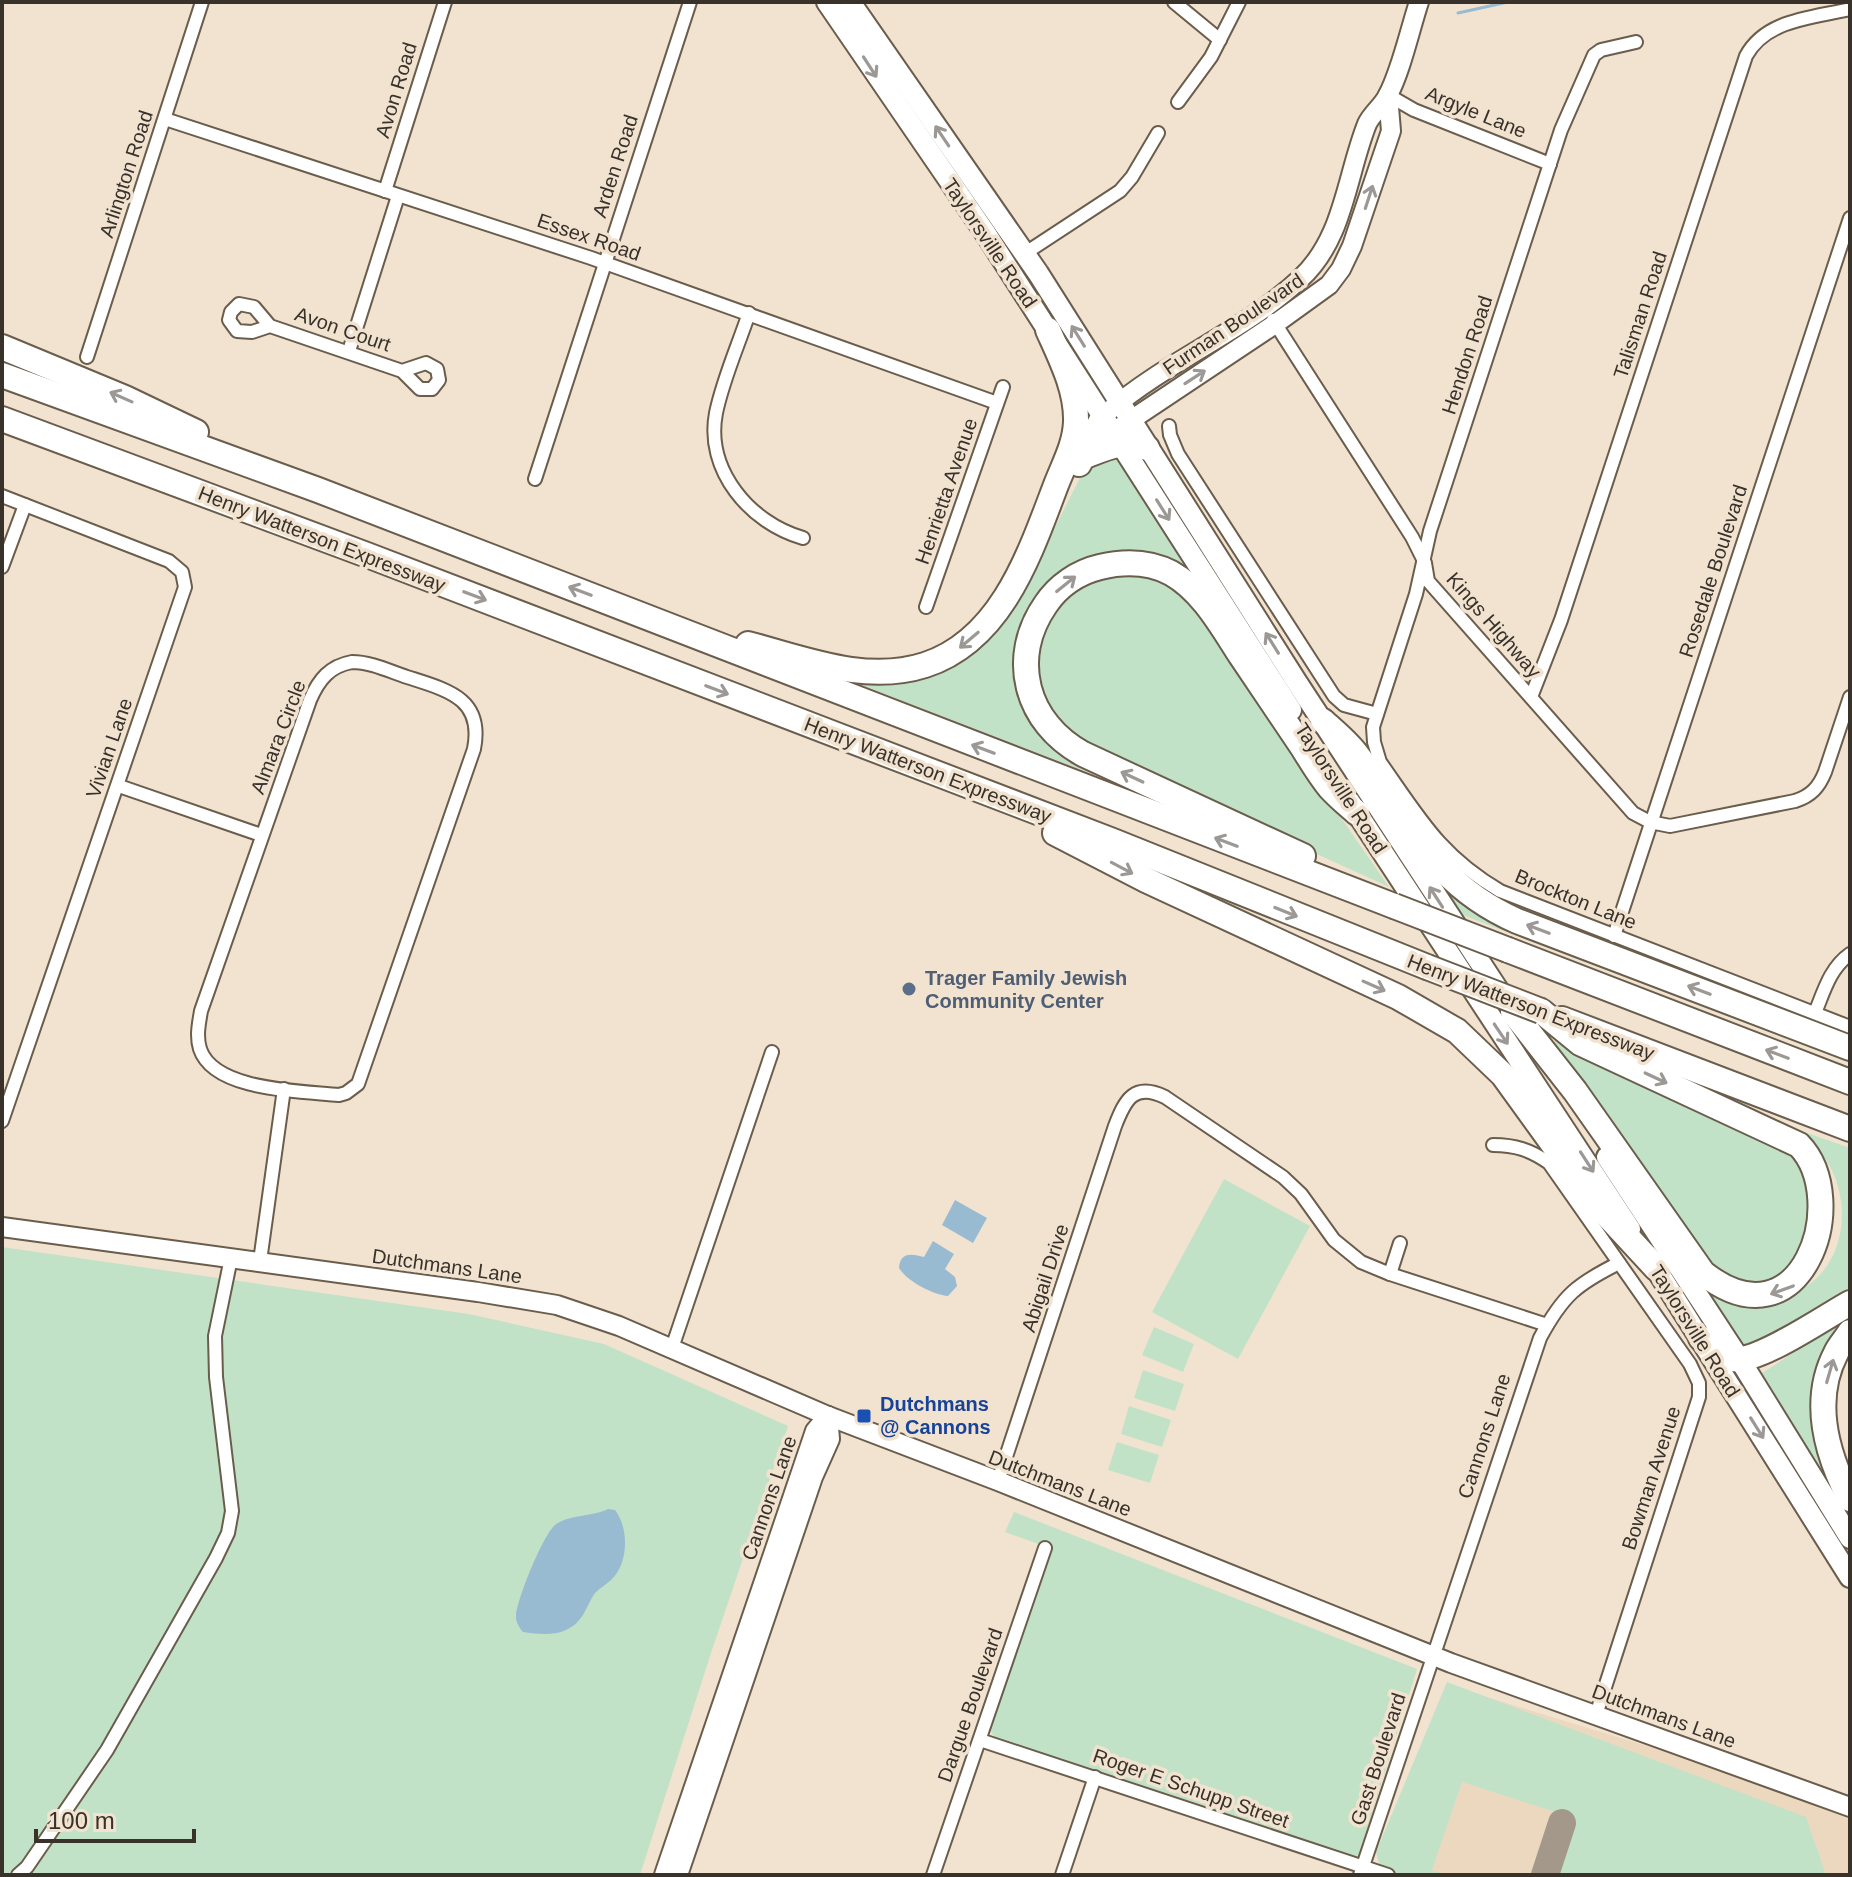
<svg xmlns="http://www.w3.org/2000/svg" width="1852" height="1877" viewBox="0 0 1852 1877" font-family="Helvetica,sans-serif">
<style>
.built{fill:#ecd8bf}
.green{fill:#c2e2c8}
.water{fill:#99bbd1}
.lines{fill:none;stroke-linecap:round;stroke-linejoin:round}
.stream{stroke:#99bbd1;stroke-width:3}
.taxiway{stroke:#a3988a;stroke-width:28}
.street-casing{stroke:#6a5d4c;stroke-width:16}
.secondary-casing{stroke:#6a5d4c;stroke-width:22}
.primary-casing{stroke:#6a5d4c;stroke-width:24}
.highway-casing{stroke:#6a5d4c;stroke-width:28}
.street{stroke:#fff;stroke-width:12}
.secondary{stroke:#fff;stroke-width:18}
.primary{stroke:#fff;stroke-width:20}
.highway{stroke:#fff;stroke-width:24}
.highway-bridge-casing{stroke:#6a5d4c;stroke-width:28;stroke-linecap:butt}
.highway-bridge{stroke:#fff;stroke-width:24}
.oneway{stroke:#9c9895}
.service-dot{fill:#5c6f8a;stroke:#f2e3d0;stroke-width:3}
.transit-dot{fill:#1a4fb4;stroke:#f2e3d0;stroke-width:3}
.labels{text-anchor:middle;stroke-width:7;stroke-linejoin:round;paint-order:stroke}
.street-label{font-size:20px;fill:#38322b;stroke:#f2e3d0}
.service-label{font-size:20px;font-weight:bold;fill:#4e5e75;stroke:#f2e3d0;text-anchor:start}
.transit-label{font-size:20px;font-weight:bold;fill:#164399;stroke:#f2e3d0;text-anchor:start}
</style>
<rect width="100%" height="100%" fill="#f2e3d0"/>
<!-- built -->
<path class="built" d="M 1447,1685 L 1850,1808 L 1850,1875 L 1381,1875 Z"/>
<!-- green -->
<g class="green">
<path d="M 1112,451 L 1196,582 L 1159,563 L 1053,587 L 1025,696 L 1141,790 L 1087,772 L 859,684 L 911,680 L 970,654 L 985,642 L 1015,606 L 1084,470 Z"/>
<path d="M 1141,571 L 1184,591 L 1389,887 L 1090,751 L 1049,717 L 1032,664 L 1048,611 L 1096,575 Z"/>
<path d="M 1433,872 L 1440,878 L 1850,1055 L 1850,1063 L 1460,914 Z"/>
<path d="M 1544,1036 L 1800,1154 L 1832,1205 L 1830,1231 L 1820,1255 L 1773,1287 L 1720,1278 Z"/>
<path d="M 1742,1110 L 1850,1148 L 1850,1295 L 1746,1354 L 1705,1291 L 1709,1287 C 1728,1291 1750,1300 1769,1300 C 1781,1301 1794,1294 1804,1288 C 1847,1261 1852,1200 1826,1160 C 1806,1136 1769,1124 1742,1110 Z"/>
<path d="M 1224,1179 L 1310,1226 L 1238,1359 L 1152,1312 Z"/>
<path d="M 2,1247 L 469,1314 L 604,1344 L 788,1426 L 711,1653 L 640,1875 L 2,1875 Z"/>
<path d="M 1850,1316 L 1850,1322 L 1835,1344 L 1829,1482 L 1759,1375 Z"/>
<path d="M 1154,1327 L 1194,1344 L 1183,1372 L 1142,1355 Z"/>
<path d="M 1143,1370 L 1184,1384 L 1175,1411 L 1134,1398 Z"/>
<path d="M 1129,1406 L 1171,1420 L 1162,1447 L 1121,1434 Z"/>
<path d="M 1117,1442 L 1159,1455 L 1150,1483 L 1108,1470 Z"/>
<path d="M 1014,1512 L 1417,1669 L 1356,1865 L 996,1740 L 987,1724 L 1047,1547 L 1005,1532 Z"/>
<path d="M 1447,1682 L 1806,1817 L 1826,1875 L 1553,1875 L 1574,1818 L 1462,1782 L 1432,1870 L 1446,1875 L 1400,1875 L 1380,1868 L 1376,1852 Z"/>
</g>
<!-- water -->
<g class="water">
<path d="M 955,1200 L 987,1218 L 973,1243 L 942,1225 Z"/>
<path d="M 933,1241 L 954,1254 L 945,1269 L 955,1277 L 957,1286 L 948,1296 C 933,1295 907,1281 899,1268 C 900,1251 913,1254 924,1257 Z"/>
<path d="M 608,1509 L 615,1510 C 629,1528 629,1563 611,1580 C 605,1586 597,1589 593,1596 C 585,1610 582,1623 566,1630 C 553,1636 537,1634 523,1632 C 519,1627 516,1623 516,1616 C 517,1599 543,1535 555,1525 C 570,1514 592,1517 608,1509 Z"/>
</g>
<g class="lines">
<!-- stream -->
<path class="stream" d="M 1458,13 L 1508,2"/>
<!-- taxiway -->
<path class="taxiway" d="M 1545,1875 L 1562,1823"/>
<defs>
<g id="street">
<path d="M 1174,2 L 1220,40"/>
<path d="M 1636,42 L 1601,50 L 1594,55 L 1561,130 L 1430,531 L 1416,594 L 1373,727 L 1374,742 L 1380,762 C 1419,817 1439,855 1500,891 L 1850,1027"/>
<path d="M 1388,95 L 1414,110 L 1550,164"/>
<path d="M 1178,102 L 1211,57 L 1239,2"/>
<path d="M 165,119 L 591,258 L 997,403"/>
<path d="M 385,191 L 445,2"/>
<path d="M 1024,254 L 1120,191 L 1132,177 L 1158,133"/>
<path d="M 749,313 C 738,346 723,379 716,413 C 705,470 750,523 803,538"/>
<path d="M 1273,320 L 1412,537 L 1425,563 L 1428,581 L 1633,813 L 1650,822 L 1670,826 L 1795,801 C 1811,796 1819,787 1825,772 L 1850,697"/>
<path d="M 270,326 L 252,332 L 237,331 L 229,320 L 231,312 L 239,304 L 254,307 L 270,326 L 402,371 L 420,389 L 432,389 L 439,380 L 437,369 L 426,363 L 402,371"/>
<path d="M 349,351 L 398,196"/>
<path d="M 87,357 L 202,2"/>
<path d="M 1169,426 L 1170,435 L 1178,454 L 1334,696 L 1344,705 L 1377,714"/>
<path d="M 535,479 L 690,2"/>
<path d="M 2,496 L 169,561 L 182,572 L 185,587 L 2,1121"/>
<path d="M 2,567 L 25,505"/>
<path d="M 926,607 L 1003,387"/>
<path d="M 352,662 C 371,662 389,671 407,677 C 447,690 484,698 474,749 L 358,1084 L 346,1093 L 339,1095 C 301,1091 214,1091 200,1049 C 196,1036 199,1023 201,1011 L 310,700 C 319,679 330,666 352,662 Z"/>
<path d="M 1531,697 L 1561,620 L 1746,56 C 1766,19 1813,18 1850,9"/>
<path d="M 119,786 L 261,835"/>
<path d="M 1614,936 L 1850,218"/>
<path d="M 1815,1013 C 1824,991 1830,968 1850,954"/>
<path d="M 1493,1145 C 1515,1145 1531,1150 1549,1163 L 1690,1364 L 1699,1383 L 1699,1397 L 1596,1715"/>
<path d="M 260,1261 L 284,1089"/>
<path d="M 1390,1274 L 1400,1243"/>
<path d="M 672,1348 L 772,1052"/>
<path d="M 998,1481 L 1115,1126 C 1125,1100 1134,1082 1165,1097 L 1283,1177 L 1301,1194 L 1334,1240 L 1361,1262 L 1390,1274 L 1547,1325"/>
<path d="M 980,1740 L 1388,1875"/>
<path d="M 18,1875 L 27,1867 L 107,1750 L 216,1558 L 228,1533 L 232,1511 L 216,1377 L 215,1336 L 231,1258"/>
<path d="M 933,1875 L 1045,1548"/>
<path d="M 1062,1875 L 1095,1777"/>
<path d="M 1360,1875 L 1540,1338 C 1563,1295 1577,1284 1619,1263"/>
</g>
<g id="secondary">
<path d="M 1109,411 C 1168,360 1243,332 1300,279 C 1344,239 1346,177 1367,124 C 1372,113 1383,106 1388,95 C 1401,71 1410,29 1419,2"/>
<path d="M 1119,428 L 1275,324 L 1329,285 L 1341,269 L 1352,246 L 1391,131 L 1388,95"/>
<path d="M 2,1227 L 478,1292 L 557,1305 L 619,1326 L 828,1416 L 998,1481 L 1451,1663 L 1850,1807"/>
<path d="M 664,1875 L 815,1431 L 828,1416"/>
<path d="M 678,1875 L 813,1477 L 830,1439 L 828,1416"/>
</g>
<g id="primary">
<path d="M 827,2 L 986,234 L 1291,710"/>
<path d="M 850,2 L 1038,273 L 1296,681 L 1504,999"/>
<path d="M 1349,801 L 1630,1229"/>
<path d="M 1607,1157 L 1740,1360 L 1850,1538"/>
<path d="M 1648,1256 L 1850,1577"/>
</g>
<g id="highway">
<path d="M 2,347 L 125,398 L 196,432"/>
<path d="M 2,375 L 318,490 L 1394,906"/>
<path d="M 2,419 L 367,555 L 1113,841 L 1427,967"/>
<path d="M 1083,457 C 1106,448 1122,439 1147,448"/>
<path d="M 1079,464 L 1103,417"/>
<path d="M 748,644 C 805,659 866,684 925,665 C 1002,640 1030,553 1056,485 C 1064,464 1075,445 1076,422 C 1077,390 1061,359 1048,330"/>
<path d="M 1323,721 C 1335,732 1349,743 1358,756 C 1410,823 1433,884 1517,921 L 1850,1048"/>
<path d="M 1055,833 L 1146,880 L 1398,997 L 1457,1031 L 1503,1075 L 1594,1201 L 1656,1268"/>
<path d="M 1303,856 L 1083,754 C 1026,723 1008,658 1046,604 C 1058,586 1078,572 1100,567 C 1125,561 1148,561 1171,573 C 1203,591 1222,627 1241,656 C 1262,687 1282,717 1303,748 C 1311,761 1320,776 1330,788 C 1338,797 1348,805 1357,813"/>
<path d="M 1508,950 L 1850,1082"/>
<path d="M 1513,1012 L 1575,1091 L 1703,1273 C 1802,1351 1852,1200 1799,1145 L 1580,1043 L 1541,1011"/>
<path d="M 1562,1019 L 1850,1129"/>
<path d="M 1850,1332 C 1846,1339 1839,1346 1836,1353 C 1811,1401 1827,1455 1850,1499"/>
<path d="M 1701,1338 C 1710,1347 1719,1357 1732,1359 C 1757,1364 1826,1316 1850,1303"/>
</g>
</defs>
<!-- street casing -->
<use href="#street" class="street-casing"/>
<!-- secondary casing -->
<use href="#secondary" class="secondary-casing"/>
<!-- primary casing -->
<use href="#primary" class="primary-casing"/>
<!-- highway casing -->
<use href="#highway" class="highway-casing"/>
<!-- street -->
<use href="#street" class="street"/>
<!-- secondary -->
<use href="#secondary" class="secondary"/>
<!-- primary -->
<use href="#primary" class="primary"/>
<!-- highway -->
<use href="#highway" class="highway"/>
<defs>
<g id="highway-bridge">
<path d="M 1394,906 L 1508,950"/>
<path d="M 1427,967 L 1541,1011"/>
</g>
</defs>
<!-- highway-bridge casing -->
<use href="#highway-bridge" class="highway-bridge-casing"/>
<!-- highway-bridge -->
<use href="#highway-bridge" class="highway-bridge"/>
</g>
<!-- one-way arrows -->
<defs><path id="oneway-shaft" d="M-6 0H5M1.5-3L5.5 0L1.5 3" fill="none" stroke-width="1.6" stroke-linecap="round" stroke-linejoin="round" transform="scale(2)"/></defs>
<g class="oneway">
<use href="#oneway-shaft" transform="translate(870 67) rotate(57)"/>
<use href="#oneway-shaft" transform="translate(942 136) rotate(-124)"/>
<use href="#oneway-shaft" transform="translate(1369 197) rotate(-72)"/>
<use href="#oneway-shaft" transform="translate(1078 336) rotate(-122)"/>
<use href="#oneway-shaft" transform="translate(1195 377) rotate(-33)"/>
<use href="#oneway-shaft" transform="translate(121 397) rotate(-156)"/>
<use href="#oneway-shaft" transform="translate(1163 510) rotate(58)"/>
<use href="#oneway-shaft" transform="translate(1066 584) rotate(-39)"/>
<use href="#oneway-shaft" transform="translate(580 591) rotate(-159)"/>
<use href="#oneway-shaft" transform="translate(475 596) rotate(21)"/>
<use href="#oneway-shaft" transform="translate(969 640) rotate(140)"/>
<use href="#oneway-shaft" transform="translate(1272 643) rotate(-122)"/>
<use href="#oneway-shaft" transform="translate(717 690) rotate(21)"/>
<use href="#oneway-shaft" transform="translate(983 749) rotate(-159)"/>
<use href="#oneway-shaft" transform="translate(1132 777) rotate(-155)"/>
<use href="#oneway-shaft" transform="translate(1226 842) rotate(-159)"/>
<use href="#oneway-shaft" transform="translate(1122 868) rotate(28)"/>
<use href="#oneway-shaft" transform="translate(1436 897) rotate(-123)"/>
<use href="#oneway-shaft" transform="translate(1286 912) rotate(22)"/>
<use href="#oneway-shaft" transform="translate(1538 929) rotate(-159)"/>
<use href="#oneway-shaft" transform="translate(1374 986) rotate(24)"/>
<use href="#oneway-shaft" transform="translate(1699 990) rotate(-159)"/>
<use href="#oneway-shaft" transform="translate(1501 1034) rotate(56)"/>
<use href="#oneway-shaft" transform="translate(1777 1054) rotate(-159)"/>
<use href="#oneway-shaft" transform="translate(1656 1078) rotate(25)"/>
<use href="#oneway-shaft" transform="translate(1587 1162) rotate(57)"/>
<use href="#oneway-shaft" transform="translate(1782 1290) rotate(160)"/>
<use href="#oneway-shaft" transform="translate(1830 1371) rotate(-74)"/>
<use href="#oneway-shaft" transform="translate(1757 1428) rotate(58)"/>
</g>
<!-- markers -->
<circle class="service-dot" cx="909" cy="989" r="8"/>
<rect class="transit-dot" x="856" y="1408" width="16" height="16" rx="4"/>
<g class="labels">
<!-- street labels -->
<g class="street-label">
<text transform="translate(396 90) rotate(-73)" y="7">Avon Road</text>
<text transform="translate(1476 112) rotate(22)" y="7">Argyle Lane</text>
<text transform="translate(615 166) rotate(-72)" y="7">Arden Road</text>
<text transform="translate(126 174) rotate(-72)" y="7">Arlington Road</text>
<text transform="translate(589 237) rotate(19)" y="7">Essex Road</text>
<text transform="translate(990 243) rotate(56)" y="7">Taylorsville Road</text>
<text transform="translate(1640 315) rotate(-72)" y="7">Talisman Road</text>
<text transform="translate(1233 324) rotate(-34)" y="7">Furman Boulevard</text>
<text transform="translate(343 329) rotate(19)" y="7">Avon Court</text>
<text transform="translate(1467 355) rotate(-72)" y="7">Hendon Road</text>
<text transform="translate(946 491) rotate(-71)" y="7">Henrietta Avenue</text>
<text transform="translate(322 539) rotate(21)" y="7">Henry Watterson Expressway</text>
<text transform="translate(1713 571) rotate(-72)" y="7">Rosedale Boulevard</text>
<text transform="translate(1494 625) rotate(49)" y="7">Kings Highway</text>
<text transform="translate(278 737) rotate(-69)" y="7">Almara Circle</text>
<text transform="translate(109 748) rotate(-71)" y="7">Vivian Lane</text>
<text transform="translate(928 770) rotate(21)" y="7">Henry Watterson Expressway</text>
<text transform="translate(1341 788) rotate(57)" y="7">Taylorsville Road</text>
<text transform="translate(1576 899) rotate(22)" y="7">Brockton Lane</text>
<text transform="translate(1531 1007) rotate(21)" y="7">Henry Watterson Expressway</text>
<text transform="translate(447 1266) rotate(8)" y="7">Dutchmans Lane</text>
<text transform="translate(1045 1278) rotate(-72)" y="7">Abigail Drive</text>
<text transform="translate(1695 1331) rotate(58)" y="7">Taylorsville Road</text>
<text transform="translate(1484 1436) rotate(-72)" y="7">Cannons Lane</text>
<text transform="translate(1651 1478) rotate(-72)" y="7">Bowman Avenue</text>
<text transform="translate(1060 1483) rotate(21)" y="7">Dutchmans Lane</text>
<text transform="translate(769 1498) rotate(-71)" y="7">Cannons Lane</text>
<text transform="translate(970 1705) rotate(-71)" y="7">Dargue Boulevard</text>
<text transform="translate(1664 1716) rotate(20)" y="7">Dutchmans Lane</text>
<text transform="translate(1378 1759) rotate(-72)" y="7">Gast Boulevard</text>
<text transform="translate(1191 1788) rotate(19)" y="7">Roger E Schupp Street</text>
</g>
<!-- service labels -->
<g class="service-label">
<text x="925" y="985">Trager Family Jewish<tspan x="925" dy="23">Community Center</tspan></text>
</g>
<!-- transit labels -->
<g class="transit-label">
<text x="880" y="1411">Dutchmans<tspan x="880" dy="23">@ Cannons</tspan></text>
</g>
</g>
<!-- border -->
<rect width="1852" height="1877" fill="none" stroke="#38322b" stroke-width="8"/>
<!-- scale -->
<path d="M36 1829v12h158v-12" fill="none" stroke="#38322b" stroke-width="4"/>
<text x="48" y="1829" font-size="24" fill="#38322b" stroke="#f2e3d0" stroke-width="6" paint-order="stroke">100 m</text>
</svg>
